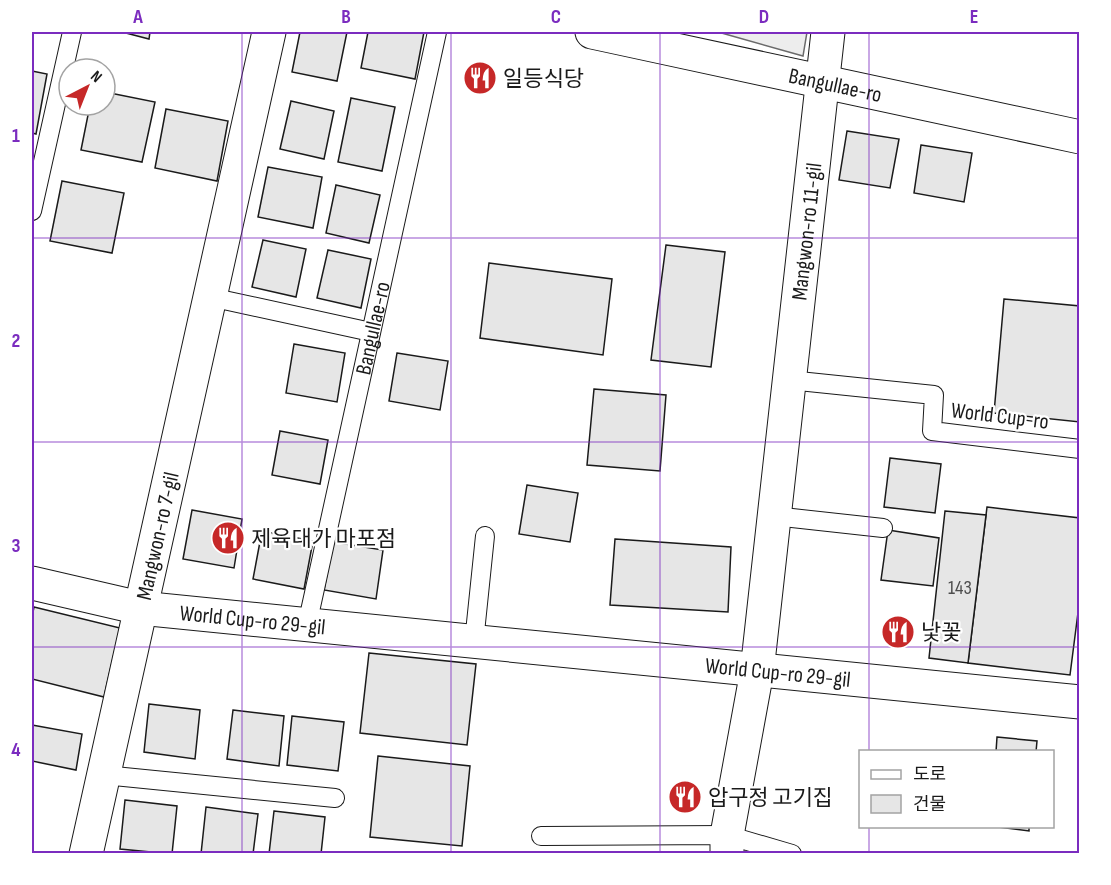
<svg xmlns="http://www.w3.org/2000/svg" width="1111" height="885" viewBox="0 0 1111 885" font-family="'Sofia Sans Condensed','Noto Sans KR',sans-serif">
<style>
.parking{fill:#ededed;stroke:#6a6a6a;stroke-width:1.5}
.building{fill:#e6e6e6;stroke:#1a1a1a;stroke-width:1.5}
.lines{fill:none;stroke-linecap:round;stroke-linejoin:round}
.service-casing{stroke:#1a1a1a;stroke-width:20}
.minor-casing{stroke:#1a1a1a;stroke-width:35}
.tertiary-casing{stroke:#1a1a1a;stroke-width:35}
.service{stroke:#fff;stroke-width:18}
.minor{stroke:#fff;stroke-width:33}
.tertiary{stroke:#fff;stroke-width:33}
.grid{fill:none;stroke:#7b2cbf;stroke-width:1.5;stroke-opacity:0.55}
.labels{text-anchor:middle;stroke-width:4.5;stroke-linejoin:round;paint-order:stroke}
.number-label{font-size:20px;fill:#4d4d4d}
.poi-label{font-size:22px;fill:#1a1a1a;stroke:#fff;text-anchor:start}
.street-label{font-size:22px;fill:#1a1a1a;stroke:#fff}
.neatline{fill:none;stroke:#7b2cbf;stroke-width:2}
.grid-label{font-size:20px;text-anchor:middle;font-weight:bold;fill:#7b2cbf}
</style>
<rect width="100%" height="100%" fill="#fff"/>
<!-- parking -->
<path class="parking" d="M 718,32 L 807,32 L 803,56 Z"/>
<!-- building -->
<g class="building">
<path d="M 122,32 L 150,32 L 149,39 Z"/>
<path d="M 300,32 L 347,32 L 337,81 L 292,72 Z"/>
<path d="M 368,32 L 424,32 L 415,79 L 361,68 Z"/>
<path d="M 32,71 L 47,74 L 36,134 L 32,133 Z"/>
<path d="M 105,92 L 155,102 L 142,162 L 81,150 L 90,105 L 105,105 Z"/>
<path d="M 351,98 L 395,107 L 382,171 L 338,162 Z"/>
<path d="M 291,101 L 334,111 L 324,159 L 280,149 Z"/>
<path d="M 166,109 L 228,121 L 217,181 L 155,168 Z"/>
<path d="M 847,131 L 899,139 L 890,188 L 839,180 Z"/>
<path d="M 921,145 L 972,153 L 964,202 L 914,193 Z"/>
<path d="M 268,167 L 322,177 L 313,228 L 258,217 Z"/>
<path d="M 62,181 L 124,193 L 112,253 L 50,241 Z"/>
<path d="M 336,185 L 380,195 L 369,243 L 326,233 Z"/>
<path d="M 263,240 L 306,249 L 296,297 L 252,287 Z"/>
<path d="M 666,245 L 725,252 L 711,367 L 651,360 Z"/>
<path d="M 328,250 L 371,259 L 361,308 L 317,298 Z"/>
<path d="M 489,263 L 612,279 L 603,355 L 480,338 Z"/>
<path d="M 1004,299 L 1080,306 L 1080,422 L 994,413 Z"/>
<path d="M 294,344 L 345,353 L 337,402 L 286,393 Z"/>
<path d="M 397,353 L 448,361 L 440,410 L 389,401 Z"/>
<path d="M 594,389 L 666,395 L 660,471 L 587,465 Z"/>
<path d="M 280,431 L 328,440 L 320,484 L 272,475 Z"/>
<path d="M 890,458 L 941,464 L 935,513 L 884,507 Z"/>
<path d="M 527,485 L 578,493 L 570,542 L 519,534 Z"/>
<path d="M 987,507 L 1080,518 L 1080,597 L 1070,675 L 968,663 Z"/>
<path d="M 192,510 L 242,519 L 234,568 L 183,559 Z"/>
<path d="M 945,511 L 986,515 L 968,663 L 929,658 Z"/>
<path d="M 888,530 L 939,538 L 933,586 L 881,580 Z"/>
<path d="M 262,531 L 313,541 L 304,589 L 253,579 Z"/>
<path d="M 615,539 L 731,547 L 728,612 L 610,605 Z"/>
<path d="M 333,542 L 383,550 L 376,599 L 324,590 Z"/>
<path d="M 34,607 L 120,628 L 104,697 L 32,679 L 32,617 Z"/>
<path d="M 369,653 L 476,664 L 467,745 L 360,733 Z"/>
<path d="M 149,704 L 200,710 L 195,759 L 144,752 Z"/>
<path d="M 233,710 L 284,716 L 279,766 L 227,759 Z"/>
<path d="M 292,716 L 344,722 L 338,771 L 287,765 Z"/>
<path d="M 32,725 L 82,734 L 76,770 L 32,761 Z"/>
<path d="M 997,737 L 1037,741 L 1036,752 L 996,752 Z"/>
<path d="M 378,756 L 470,766 L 462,846 L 370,837 Z"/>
<path d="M 125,800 L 177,806 L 172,854 L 120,849 Z"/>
<path d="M 206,807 L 258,814 L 253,854 L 201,854 Z"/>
<path d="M 274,811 L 325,817 L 321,854 L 269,854 Z"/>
<path d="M 990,826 L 1029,826 L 1029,831 Z"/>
</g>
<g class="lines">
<defs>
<g id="service">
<path d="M 32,211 L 72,32"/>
<path d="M 210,297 L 371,332"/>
<path d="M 789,380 L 934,395 L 932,431 L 1080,449"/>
<path d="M 774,516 L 883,528"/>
<path id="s1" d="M 307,625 L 437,32"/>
<path d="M 474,642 L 485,536"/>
<path d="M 104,775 L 335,798"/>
<path d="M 541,836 L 727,835 L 792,854"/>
</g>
<g id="minor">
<path id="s2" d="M 32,583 L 140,608 L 1080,702"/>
<path id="s3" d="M 86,854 L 269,32"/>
<path id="s4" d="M 727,854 L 727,835 L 757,671 L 828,32"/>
</g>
<g id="tertiary">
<path id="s5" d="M 592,32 L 1080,137"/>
</g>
</defs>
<!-- service casing -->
<use href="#service" class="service-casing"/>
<!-- minor casing -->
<use href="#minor" class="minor-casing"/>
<!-- tertiary casing -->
<use href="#tertiary" class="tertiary-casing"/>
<!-- service -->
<use href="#service" class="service"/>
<!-- minor -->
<use href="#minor" class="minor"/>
<!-- tertiary -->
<use href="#tertiary" class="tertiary"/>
</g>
<!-- grid -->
<path class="grid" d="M 242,32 L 242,854M 451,32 L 451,854M 660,32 L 660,854M 869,32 L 869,752M 32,238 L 1080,238M 32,442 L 1080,442M 32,647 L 1080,647M 869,826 L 869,854"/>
<!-- icons -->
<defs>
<symbol id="restaurant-disc" viewBox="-11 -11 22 22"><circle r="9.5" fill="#c62828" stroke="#fff"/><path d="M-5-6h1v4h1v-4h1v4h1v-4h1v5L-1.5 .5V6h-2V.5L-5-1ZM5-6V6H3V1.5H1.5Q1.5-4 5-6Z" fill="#fff"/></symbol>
</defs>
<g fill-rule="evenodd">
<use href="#restaurant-disc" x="461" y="59" width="38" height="38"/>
<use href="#restaurant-disc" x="209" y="519" width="38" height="38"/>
<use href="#restaurant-disc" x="879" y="613" width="38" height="38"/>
<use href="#restaurant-disc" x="666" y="778" width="38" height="38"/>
</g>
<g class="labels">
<!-- number labels -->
<g class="number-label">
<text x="960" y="594">143</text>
</g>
<!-- poi labels -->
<g class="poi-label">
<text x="503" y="86">일등식당</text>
<text x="251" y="546">제육대가 마포점</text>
<text x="921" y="640">낯꽃</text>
<text x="708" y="805">압구정 고기집</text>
</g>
<!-- street labels -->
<g class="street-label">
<text dy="8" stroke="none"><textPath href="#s5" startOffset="249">Bangullae-ro</textPath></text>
<text dy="8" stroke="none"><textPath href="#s4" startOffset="628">Mangwon-ro 11-gil</textPath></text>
<text dy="8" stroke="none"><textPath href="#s1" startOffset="304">Bangullae-ro</textPath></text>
<text transform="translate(1000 415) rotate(7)" y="8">World Cup-ro</text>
<text dy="8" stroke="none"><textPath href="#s3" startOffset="326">Mangwon-ro 7-gil</textPath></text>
<text dy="8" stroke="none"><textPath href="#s2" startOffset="224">World Cup-ro 29-gil</textPath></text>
<text dy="8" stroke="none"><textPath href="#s2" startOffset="752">World Cup-ro 29-gil</textPath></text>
</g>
</g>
<!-- border -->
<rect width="1111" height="885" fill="none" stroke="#ffffff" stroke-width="66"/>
<!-- legend -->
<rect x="859" y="750" width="195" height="78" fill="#ffffff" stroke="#a3a3a3" stroke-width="1.5"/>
<rect x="871" y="770" width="30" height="9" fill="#ffffff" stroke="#a3a3a3" stroke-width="1.5"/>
<text x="913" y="780" font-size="18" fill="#1a1a1a">도로</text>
<rect x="871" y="795" width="30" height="18" fill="#e6e6e6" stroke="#a3a3a3" stroke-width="1.5"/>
<text x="913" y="810" font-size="18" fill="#1a1a1a">건물</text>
<!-- north arrow -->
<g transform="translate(87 87) rotate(42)"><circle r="28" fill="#ffffff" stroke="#a3a3a3" stroke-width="1.5"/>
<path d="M0-4.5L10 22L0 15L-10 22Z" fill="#c62828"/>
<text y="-9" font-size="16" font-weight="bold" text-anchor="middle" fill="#1a1a1a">N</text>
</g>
<rect x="33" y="33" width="1045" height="819" class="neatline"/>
<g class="grid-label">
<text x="138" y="23">A</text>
<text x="346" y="23">B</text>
<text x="556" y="23">C</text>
<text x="764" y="23">D</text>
<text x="974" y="23">E</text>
<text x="16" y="142">1</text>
<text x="16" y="347">2</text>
<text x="16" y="552">3</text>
<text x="16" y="756">4</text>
</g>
</svg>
